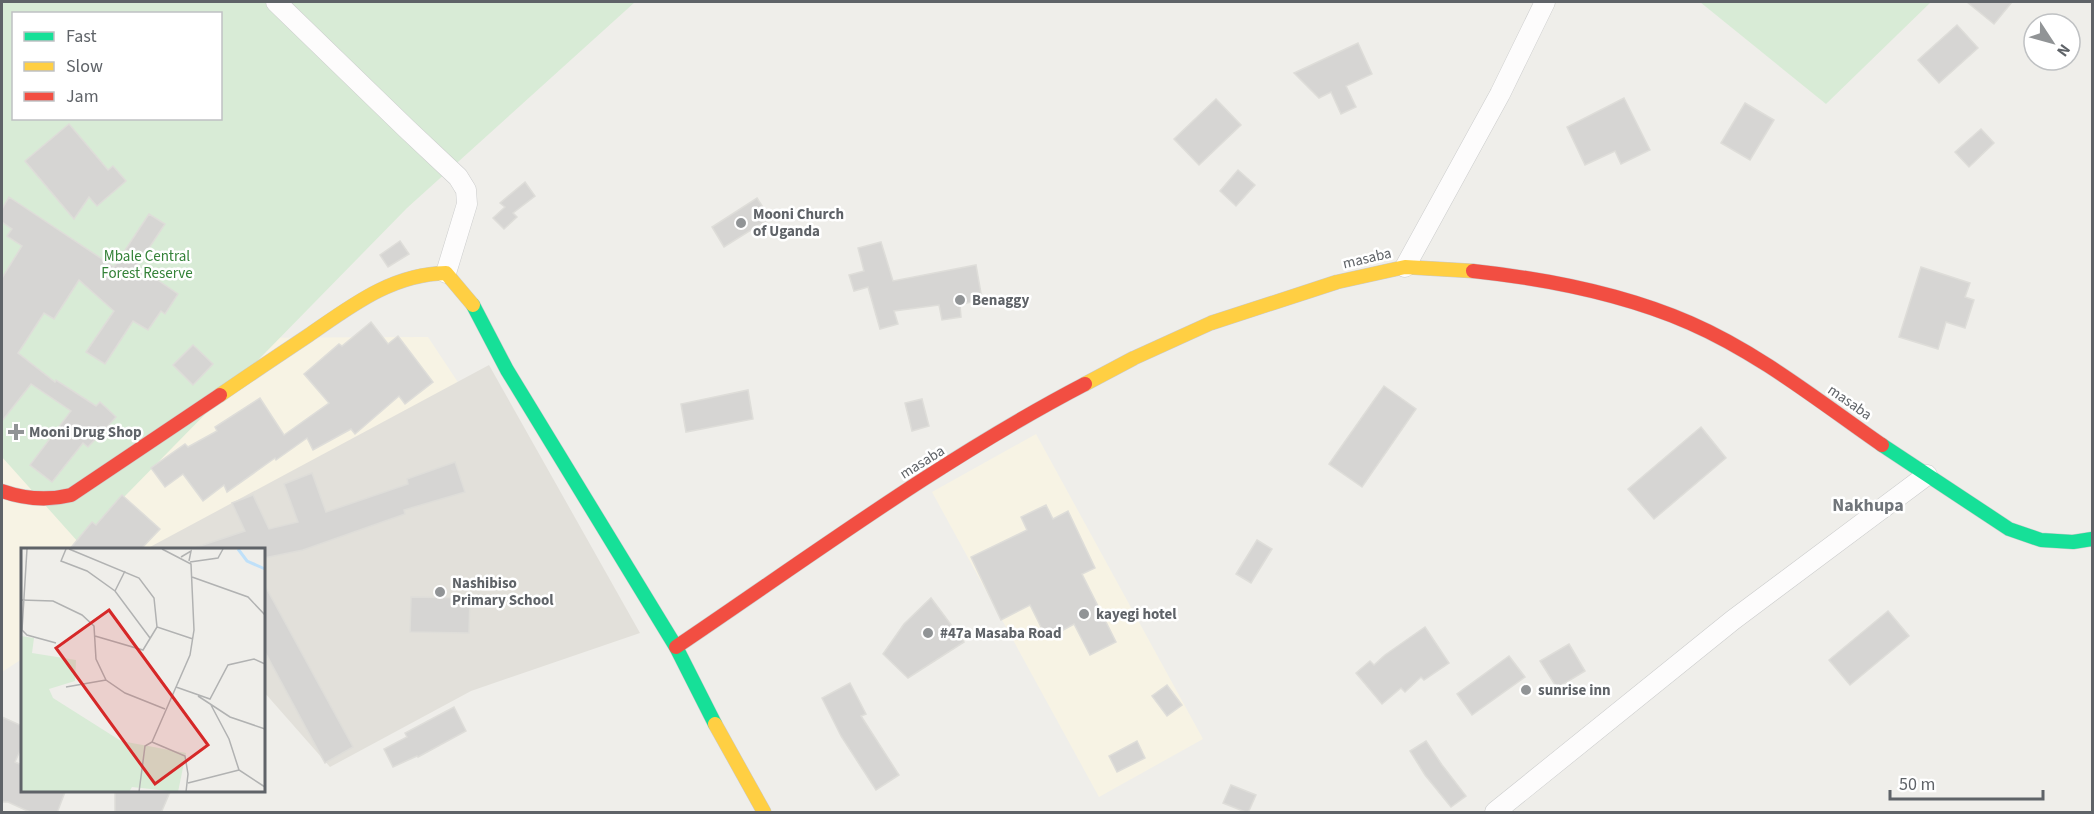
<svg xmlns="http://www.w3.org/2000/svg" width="2094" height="814" viewBox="0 0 2094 814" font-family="'Source Sans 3',sans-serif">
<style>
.commercial{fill:#f7f3e4}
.education{fill:#e2e0da}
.green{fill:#d8ebd6;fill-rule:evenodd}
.building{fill:#d6d5d3;stroke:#deddd9;stroke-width:1.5}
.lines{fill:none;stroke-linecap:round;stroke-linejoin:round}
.street-casing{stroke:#cbcccc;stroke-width:21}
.fast-casing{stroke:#cacacb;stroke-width:15}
.slow-casing{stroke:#cacacb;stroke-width:15}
.jam-casing{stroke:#cacacb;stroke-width:15}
.street{stroke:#fdfcfc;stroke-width:20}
.fast{stroke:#16e098;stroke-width:14}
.slow{stroke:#ffcf43;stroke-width:14}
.jam{stroke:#f24e42;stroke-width:14}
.poi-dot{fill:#919496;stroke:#fff;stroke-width:2}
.labels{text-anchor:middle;stroke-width:5;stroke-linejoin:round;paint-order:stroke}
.poi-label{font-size:15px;font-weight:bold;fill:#5f6368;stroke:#fff;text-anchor:start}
.park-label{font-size:15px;fill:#348238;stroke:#fff}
.street-label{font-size:15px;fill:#5f6368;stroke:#fff}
.quarter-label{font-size:18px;font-weight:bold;fill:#70757a;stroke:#fff}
.inset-river{fill:none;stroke:#bfe0f9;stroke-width:3}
.inset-road{fill:none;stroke:#b1b2b2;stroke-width:1.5}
.view{fill:#d62828;fill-opacity:0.15;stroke:#d62828;stroke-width:3}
.inset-edge{fill:none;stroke:#5f6368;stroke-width:3}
</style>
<rect width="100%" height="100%" fill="#efeeea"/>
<!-- commercial -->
<g class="commercial">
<path d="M 2,182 L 208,338 L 428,337 L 473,405 L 211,550 L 22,550 L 22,659 L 2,672 Z"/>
<path d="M 1036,434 L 1203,739 L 1099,797 L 932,492 Z"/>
</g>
<!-- education -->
<path class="education" d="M 489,365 L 640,633 L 471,691 L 330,767 L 264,692 L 264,550 L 152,550 L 150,547 Z"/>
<!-- green -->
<g class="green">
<path d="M 2,2 L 635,2 L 407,208 L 79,543 L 2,457 ZM 14,14 L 220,14 L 220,118 L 14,118 Z"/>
<path d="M 1700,2 L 1931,2 L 1826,104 Z"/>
</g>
<!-- building -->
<g class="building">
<path d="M 1967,2 L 2012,2 L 1994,24 Z"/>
<path d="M 1957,25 L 1978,48 L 1939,83 L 1918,60 Z"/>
<path d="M 1358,43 L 1372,74 L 1346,86 L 1356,107 L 1341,114 L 1331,92 L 1319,98 L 1294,73 Z"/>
<path d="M 1624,98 L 1650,150 L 1621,164 L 1615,151 L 1585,165 L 1567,127 Z"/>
<path d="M 1216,99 L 1241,125 L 1199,165 L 1174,139 Z"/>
<path d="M 1745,103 L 1774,120 L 1750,160 L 1721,143 Z"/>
<path d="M 69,124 L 108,170 L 113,166 L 126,181 L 97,206 L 89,197 L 74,219 L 25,161 Z"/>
<path d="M 1981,129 L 1994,143 L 1969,167 L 1955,152 Z"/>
<path d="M 1238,170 L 1255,185 L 1236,206 L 1220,191 Z"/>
<path d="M 525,182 L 535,196 L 513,213 L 517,217 L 504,229 L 493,218 L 505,207 L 500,203 Z"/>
<path d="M 9,197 L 114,267 L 149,214 L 165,224 L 137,266 L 178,294 L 165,314 L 161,311 L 148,330 L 133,321 L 105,364 L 86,352 L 114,311 L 79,280 L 54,319 L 44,313 L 18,353 L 55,382 L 56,380 L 96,406 L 100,402 L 116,417 L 88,447 L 83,443 L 52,482 L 30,465 L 71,411 L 31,384 L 2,421 L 2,278 L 22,246 L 7,236 L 12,229 L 2,222 L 2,209 Z"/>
<path d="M 757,198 L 770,218 L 724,247 L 712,227 Z"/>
<path d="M 400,241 L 409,254 L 388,267 L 380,255 Z"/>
<path d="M 881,242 L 893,281 L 976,265 L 982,299 L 960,305 L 961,317 L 942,320 L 939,305 L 894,311 L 898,324 L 880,329 L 868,287 L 854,291 L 849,275 L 864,271 L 858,248 Z"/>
<path d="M 1921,267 L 1970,283 L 1965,297 L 1974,300 L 1965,328 L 1946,322 L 1938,349 L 1899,337 Z"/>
<path d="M 371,322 L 388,344 L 398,336 L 433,382 L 405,404 L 399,396 L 355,434 L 351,429 L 313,450 L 307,438 L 276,460 L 275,458 L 227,492 L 224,485 L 203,501 L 183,474 L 165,487 L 151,468 L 185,444 L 188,447 L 217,431 L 215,427 L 260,398 L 284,435 L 329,403 L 304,374 L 339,344 L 342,346 Z"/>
<path d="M 193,345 L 213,364 L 193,385 L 173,365 Z"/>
<path d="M 1384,386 L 1416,409 L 1362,487 L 1329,464 Z"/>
<path d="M 748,390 L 753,419 L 686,432 L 681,404 Z"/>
<path d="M 922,399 L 929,426 L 912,431 L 905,403 Z"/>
<path d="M 1701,427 L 1726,458 L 1654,519 L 1628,489 Z"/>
<path d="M 455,462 L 465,492 L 404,510 L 405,514 L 303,550 L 264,558 L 264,550 L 198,550 L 197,547 L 245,531 L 232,503 L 253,495 L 269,529 L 298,522 L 284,484 L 312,473 L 326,512 L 408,484 L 407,479 Z"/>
<path d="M 122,495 L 160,529 L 140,550 L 69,550 L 92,522 L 96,525 Z"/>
<path d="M 1046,505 L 1053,519 L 1068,511 L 1095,568 L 1082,574 L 1116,642 L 1090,655 L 1074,624 L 1047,639 L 1030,605 L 1001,620 L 971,557 L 1027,530 L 1021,517 Z"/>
<path d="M 1257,540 L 1272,549 L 1251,583 L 1236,574 Z"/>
<path d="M 264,584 L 353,747 L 325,763 L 264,650 Z"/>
<path d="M 411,597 L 470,598 L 469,633 L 410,632 Z"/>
<path d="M 931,598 L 964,642 L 908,678 L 883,654 L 904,624 Z"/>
<path d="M 1888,611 L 1909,636 L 1850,685 L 1829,660 Z"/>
<path d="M 1425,627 L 1449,663 L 1424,680 L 1421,677 L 1405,692 L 1401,688 L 1382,704 L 1356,673 L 1370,661 L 1374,665 L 1385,655 Z"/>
<path d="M 1569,644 L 1585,671 L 1557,688 L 1540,661 Z"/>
<path d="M 1509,656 L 1525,677 L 1472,715 L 1457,694 Z"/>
<path d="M 850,683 L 866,714 L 861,716 L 899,775 L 876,790 L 841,736 L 822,698 Z"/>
<path d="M 1167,685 L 1182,705 L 1167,716 L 1152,696 Z"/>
<path d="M 454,707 L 466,731 L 418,757 L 417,756 L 393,767 L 384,749 L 407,737 L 405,733 Z"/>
<path d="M 2,717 L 22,726 L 22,746 L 15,762 L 22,765 L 22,792 L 65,792 L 57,813 L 32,813 L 8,802 L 2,802 Z"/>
<path d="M 1137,741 L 1145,758 L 1117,772 L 1109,756 Z"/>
<path d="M 1426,741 L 1442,765 L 1466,796 L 1451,807 L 1425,775 L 1410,751 Z"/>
<path d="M 1231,785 L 1256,795 L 1248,813 L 1223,803 Z"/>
<path d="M 115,792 L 170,792 L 161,813 L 115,813 Z"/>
</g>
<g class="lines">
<defs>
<g id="street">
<path d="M 276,2 L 407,129 L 458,177 L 466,190 L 467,204 L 446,273"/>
<path d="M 1405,267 L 1500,94 L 1545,2"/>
<path d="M 1495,812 L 1733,620 L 1927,475"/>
</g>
<g id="fast">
<path d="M 473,305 L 507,370 L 676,647 L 715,724"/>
<path d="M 1882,445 L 2009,529 L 2041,540 L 2073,542 L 2092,539"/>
</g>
<g id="slow">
<path d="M 1085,384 L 1134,358 L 1211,323 L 1337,282 L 1405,267 L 1473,271"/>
<path d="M 220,395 C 249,375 279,355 309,335 C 351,306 392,274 446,273 L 473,305"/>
<path d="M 715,724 L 764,812"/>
</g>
<g id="jam">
<path d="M 1473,271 C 1547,279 1621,293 1690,323 C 1759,353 1820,402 1882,445"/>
<path d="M 2,491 C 25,499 47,501 71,495 L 220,395"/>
<path d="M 676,647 C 808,558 943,458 1085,384"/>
</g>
</defs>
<!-- street casing -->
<use href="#street" class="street-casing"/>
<!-- fast casing -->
<use href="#fast" class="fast-casing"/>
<!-- slow casing -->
<use href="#slow" class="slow-casing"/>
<!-- jam casing -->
<use href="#jam" class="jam-casing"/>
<!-- street -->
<use href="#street" class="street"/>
<!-- fast -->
<use href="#fast" class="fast"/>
<!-- slow -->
<use href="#slow" class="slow"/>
<!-- jam -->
<use href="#jam" class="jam"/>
</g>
<!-- markers -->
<g class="poi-dot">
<circle cx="741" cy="223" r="6"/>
<circle cx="960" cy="300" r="6"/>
<path d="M13 423h6v6h6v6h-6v6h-6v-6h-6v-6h6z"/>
<circle cx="440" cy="592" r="6"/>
<circle cx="1084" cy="614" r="6"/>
<circle cx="928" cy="633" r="6"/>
<circle cx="1526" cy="690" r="6"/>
</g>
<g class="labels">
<!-- poi labels -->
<g class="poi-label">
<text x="753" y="219">Mooni Church<tspan x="753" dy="17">of Uganda</tspan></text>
<text x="972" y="305">Benaggy</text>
<text x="29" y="437">Mooni Drug Shop</text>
<text x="452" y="588">Nashibiso<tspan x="452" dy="17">Primary School</tspan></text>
<text x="1096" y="619">kayegi hotel</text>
<text x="940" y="638">#47a Masaba Road</text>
<text x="1538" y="695">sunrise inn</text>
</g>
<!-- park labels -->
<g class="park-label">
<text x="147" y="261">Mbale Central<tspan x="147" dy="17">Forest Reserve</tspan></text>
</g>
<!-- street labels -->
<g class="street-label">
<text transform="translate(1367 258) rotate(-13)" y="5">masaba</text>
<text transform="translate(1850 402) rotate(35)" y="5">masaba</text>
<text transform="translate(922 462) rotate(-32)" y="5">masaba</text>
</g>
<!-- quarter labels -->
<g class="quarter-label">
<text x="1868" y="511">Nakhupa</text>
</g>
</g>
<!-- overview -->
<g transform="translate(21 548)">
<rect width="244" height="244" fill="#efeeea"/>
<path d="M 0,88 L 13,90 L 11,105 L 55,112 L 54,133 L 28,141 L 32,150 L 100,193 L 165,205 L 157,244 L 111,239 L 108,244 L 0,244 Z" fill="#d8ebd6"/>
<path class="inset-river" d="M 217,1 L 226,13 L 244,21"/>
<path class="inset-road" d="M 6,1 L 1,82 L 6,87 L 35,95M 45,1 L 40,13 L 66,23 L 94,43 L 129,90M 48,1 L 118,30 L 133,50 L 136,79 L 172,91M 141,1 L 170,16 L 173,82 L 169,107 L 131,194 L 164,208 L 167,226 L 165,244M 160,9 L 170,3 L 168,13M 169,14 L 197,10 L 202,1M 171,29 L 227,49 L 244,67M 94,43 L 104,23M 0,52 L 32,53 L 61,67 L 73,78 L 75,111 L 85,132 L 104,145 L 144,161M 74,88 L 122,102 L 136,79M 45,139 L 85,132M 155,139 L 189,151 L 207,117 L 233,111 L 244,116M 177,148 L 209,169 L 244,181M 190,157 L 208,191 L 218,222 L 244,239M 167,235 L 218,222M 118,244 L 124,198 L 131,194"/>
<path class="view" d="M 88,62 L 187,197 L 134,236 L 35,100 Z"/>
<rect width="244" height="244" class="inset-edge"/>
</g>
<!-- border -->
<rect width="2094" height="814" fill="none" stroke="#5f6368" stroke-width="6"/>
<!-- legend -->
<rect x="12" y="12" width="210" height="108" fill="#ffffff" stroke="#bfc1c3" stroke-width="1.5"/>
<rect x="24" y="32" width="30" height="9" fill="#16e098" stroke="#bfc1c3" stroke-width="1.5"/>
<text x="66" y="42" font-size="18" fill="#5f6368">Fast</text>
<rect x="24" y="62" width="30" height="9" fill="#ffcf43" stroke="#bfc1c3" stroke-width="1.5"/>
<text x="66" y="72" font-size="18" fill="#5f6368">Slow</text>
<rect x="24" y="92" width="30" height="9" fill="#f24e42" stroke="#bfc1c3" stroke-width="1.5"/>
<text x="66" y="102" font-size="18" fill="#5f6368">Jam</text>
<!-- north arrow -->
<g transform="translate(2052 42) rotate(126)"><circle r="28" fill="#ffffff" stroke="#bfc1c3" stroke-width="1.5"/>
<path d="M0-4.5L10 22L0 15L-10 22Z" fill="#919496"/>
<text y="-9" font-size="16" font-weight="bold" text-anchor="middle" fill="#5f6368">N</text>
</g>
<!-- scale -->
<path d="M1890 790v9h153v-9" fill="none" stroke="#5f6368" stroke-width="3"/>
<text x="1899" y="790" font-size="18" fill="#5f6368" stroke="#ffffff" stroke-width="4.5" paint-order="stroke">50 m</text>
</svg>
